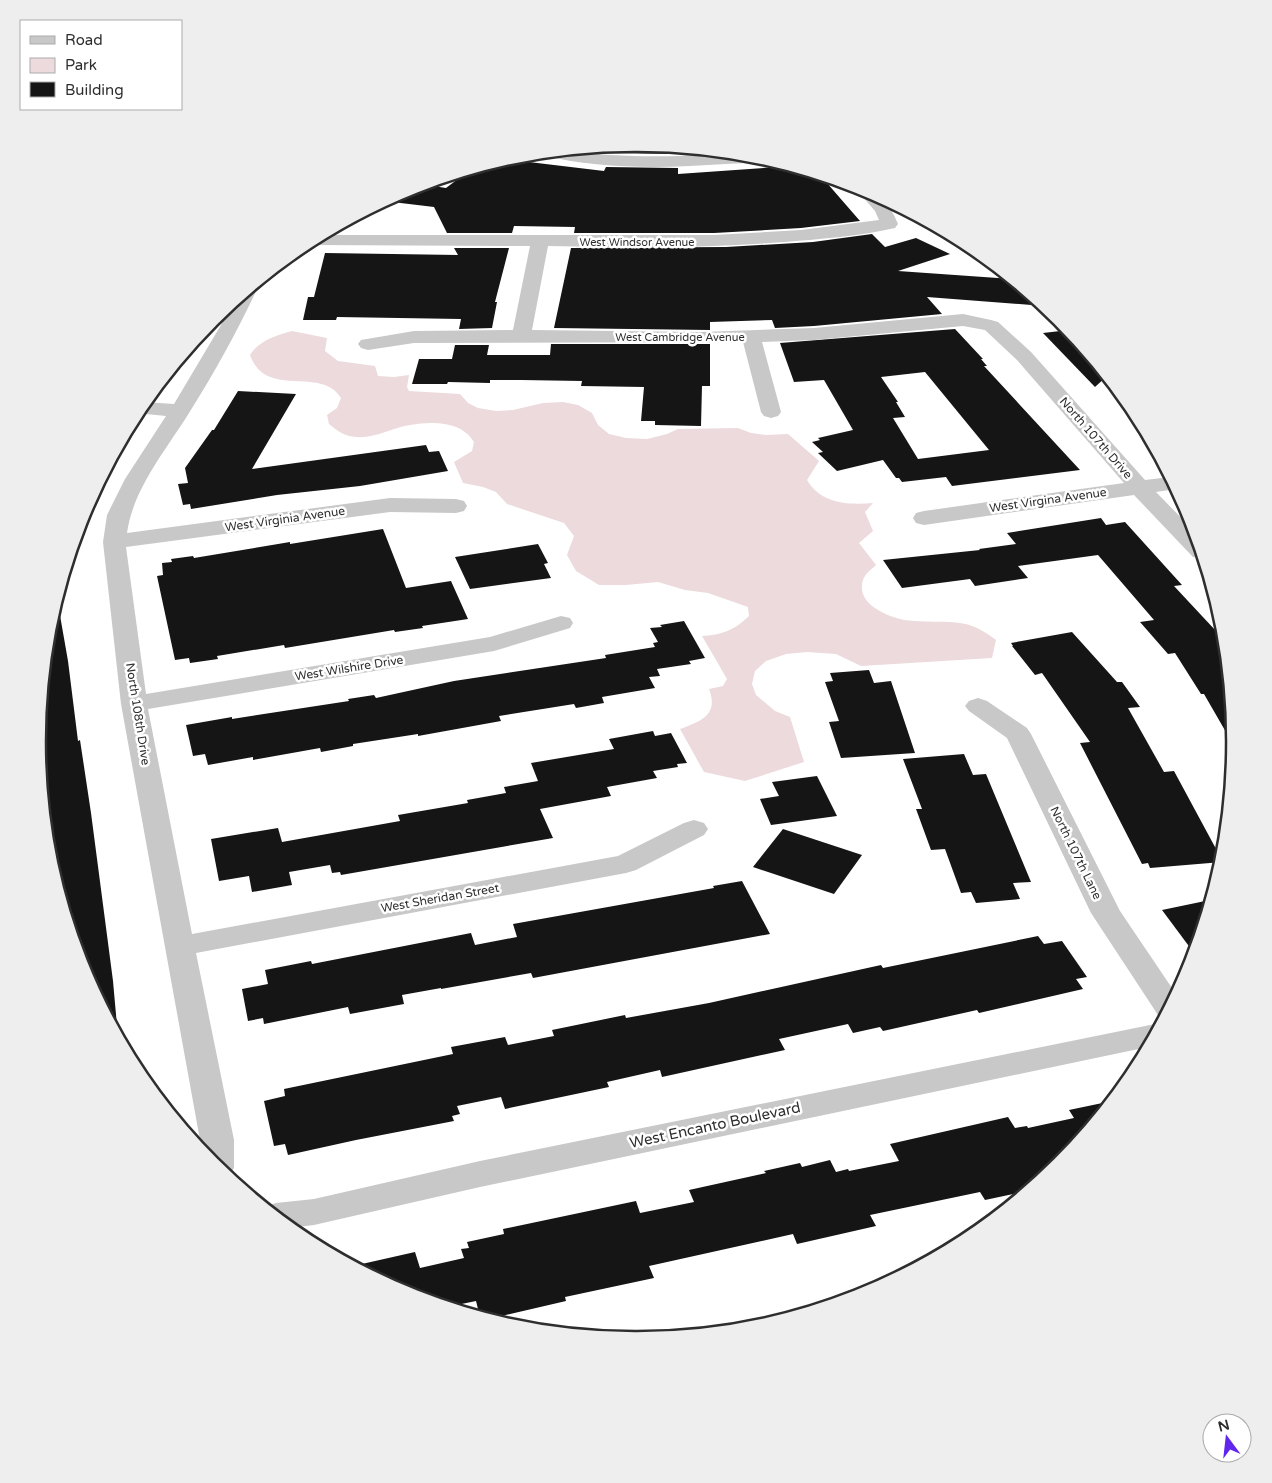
<svg xmlns="http://www.w3.org/2000/svg" width="1272" height="1483" viewBox="0 0 1272 1483" font-family="'Varela Round',sans-serif">
<style>
.green{fill:#ecdadd}
.building{fill:#151515;fill-rule:evenodd}
.lines{fill:none;stroke-linecap:round;stroke-linejoin:round}
.minor{fill:#c8c8c8;fill-rule:evenodd}
.labels{text-anchor:middle;stroke-width:5;stroke-linejoin:round;paint-order:stroke}
.far-street-label{font-size:11px;fill:#2e2e2e;stroke:#fff}
.street-label{font-size:12px;fill:#2e2e2e;stroke:#fff}
.near-street-label{font-size:15px;fill:#2e2e2e;stroke:#fff}
.rim{fill:none;stroke:#2e2e2e;stroke-width:2.5}
</style>
<rect width="100%" height="100%" fill="#fff"/>
<!-- green -->
<path class="green" d="M 292,331 L 327,338 L 325,351 L 338,361 L 375,366 L 378,376 L 394,377 L 409,375 L 407,387 L 409,391 L 460,394 L 468,403 L 478,408 L 496,411 L 513,410 L 543,403 L 563,402 L 578,405 L 592,413 L 598,425 L 609,434 L 626,438 L 647,439 L 667,434 L 678,429 L 738,428 L 751,433 L 766,435 L 788,434 L 819,461 L 807,480 C 821,504 848,505 873,503 L 865,512 L 873,531 L 859,543 L 876,565 C 867,573 861,577 862,590 C 864,607 890,617 904,620 C 924,623 945,620 966,624 C 977,627 987,633 996,640 L 992,658 L 861,666 L 836,654 L 807,652 L 786,654 L 766,661 L 755,671 L 752,684 L 756,695 L 775,711 L 790,717 L 804,762 L 745,781 L 704,772 L 680,729 C 701,721 719,715 709,689 L 723,686 L 727,679 L 702,636 C 721,635 735,630 749,616 L 748,607 L 708,593 L 685,590 L 658,582 L 626,585 L 599,585 L 576,571 L 567,555 L 574,536 L 564,523 L 507,504 L 496,492 L 483,487 L 463,483 L 454,462 L 472,451 L 474,442 C 462,421 432,421 410,425 C 389,428 373,441 349,436 C 342,434 335,429 329,424 L 327,415 L 337,408 L 341,398 C 321,365 266,400 250,355 C 260,340 275,336 292,331 Z"/>
<!-- building -->
<g class="building">
<path d="M 636,143 L 678,147 L 678,154 L 614,153 L 618,145 Z"/>
<path d="M 504,159 L 604,171 L 606,167 L 678,168 L 678,174 L 792,166 L 820,175 L 860,221 L 801,228 L 714,233 L 574,233 L 575,227 L 514,226 L 512,233 L 447,233 L 434,207 L 384,201 L 407,188 L 420,184 L 446,188 L 470,170 Z"/>
<path d="M 872,234 L 885,247 L 916,238 L 950,254 L 898,271 L 1012,279 L 1044,306 L 927,297 L 942,314 L 814,326 L 775,328 L 772,320 L 710,322 L 710,330 L 554,328 L 571,248 L 726,247 L 813,242 Z"/>
<path d="M 454,248 L 509,248 L 495,302 L 497,302 L 492,328 L 459,329 L 461,319 L 337,317 L 336,320 L 303,320 L 308,297 L 314,297 L 325,253 L 458,255 Z"/>
<path d="M 955,329 L 983,359 L 981,359 L 987,366 L 984,366 L 1080,470 L 952,486 L 946,477 L 902,482 L 899,478 L 896,478 L 883,460 L 837,471 L 818,453 L 823,452 L 812,442 L 820,440 L 818,438 L 853,430 L 824,380 L 794,382 L 780,343 ZM 925,372 L 989,450 L 918,459 L 893,418 L 905,417 L 896,402 L 898,402 L 881,377 Z"/>
<path d="M 1069,330 L 1107,376 L 1095,387 L 1043,333 Z"/>
<path d="M 551,344 L 710,344 L 710,386 L 702,386 L 701,426 L 655,425 L 655,421 L 641,421 L 644,387 L 581,386 L 582,381 L 521,380 L 490,380 L 490,383 L 448,382 L 447,384 L 412,384 L 419,359 L 452,359 L 455,345 L 489,345 L 487,355 L 550,355 Z"/>
<path d="M 238,391 L 296,394 L 252,469 L 426,445 L 429,452 L 439,451 L 448,471 L 360,486 L 277,495 L 191,509 L 190,504 L 183,505 L 178,484 L 188,483 L 185,468 L 212,430 L 214,430 Z"/>
<path d="M 1101,518 L 1106,525 L 1125,522 L 1182,585 L 1174,586 L 1216,631 L 1224,630 L 1234,746 L 1204,694 L 1201,694 L 1175,653 L 1168,654 L 1140,622 L 1154,620 L 1098,555 L 1018,566 L 1028,578 L 975,586 L 970,579 L 902,588 L 883,560 L 980,550 L 979,549 L 1016,544 L 1007,533 Z"/>
<path d="M 383,529 L 406,588 L 451,581 L 468,619 L 422,626 L 423,628 L 395,632 L 394,630 L 285,648 L 284,645 L 217,656 L 218,659 L 190,663 L 189,658 L 175,660 L 157,576 L 163,575 L 162,563 L 172,562 L 171,559 L 193,556 L 194,558 L 290,542 L 290,544 Z"/>
<path d="M 538,544 L 548,563 L 544,564 L 551,578 L 470,589 L 455,557 Z"/>
<path d="M 55,604 L 58,604 L 68,661 L 78,741 L 80,740 L 91,813 L 113,981 L 118,1037 L 83,970 L 49,858 L 38,741 L 49,624 Z"/>
<path d="M 684,621 L 705,658 L 689,661 L 691,664 L 657,669 L 660,676 L 649,677 L 655,688 L 602,697 L 604,703 L 576,708 L 574,704 L 499,716 L 501,721 L 418,736 L 418,734 L 353,744 L 353,746 L 321,752 L 320,748 L 253,760 L 253,757 L 208,765 L 205,754 L 193,756 L 186,725 L 232,717 L 232,719 L 349,701 L 348,699 L 374,695 L 376,698 L 454,681 L 606,658 L 605,655 L 655,647 L 653,643 L 658,642 L 650,628 L 662,627 L 660,625 Z"/>
<path d="M 1072,632 L 1117,682 L 1122,682 L 1140,707 L 1128,708 L 1164,772 L 1174,771 L 1222,860 L 1222,862 L 1150,868 L 1148,863 L 1142,864 L 1080,743 L 1090,742 L 1042,673 L 1035,675 L 1012,646 L 1013,646 L 1011,643 Z"/>
<path d="M 869,670 L 874,683 L 891,681 L 915,753 L 841,758 L 829,722 L 839,721 L 825,682 L 833,681 L 830,673 Z"/>
<path d="M 653,731 L 655,736 L 671,733 L 687,763 L 677,764 L 678,767 L 653,771 L 657,778 L 607,787 L 611,796 L 540,809 L 553,838 L 341,875 L 340,872 L 332,873 L 330,865 L 289,872 L 292,885 L 252,892 L 249,876 L 219,881 L 211,839 L 278,828 L 282,842 L 400,821 L 398,815 L 468,803 L 467,800 L 506,793 L 504,787 L 538,781 L 531,763 L 614,749 L 609,739 Z"/>
<path d="M 964,754 L 973,775 L 986,774 L 1031,882 L 1013,883 L 1020,899 L 976,903 L 971,892 L 961,893 L 945,849 L 931,850 L 916,809 L 922,809 L 903,759 Z"/>
<path d="M 817,776 L 837,816 L 771,825 L 760,799 L 779,796 L 772,782 Z"/>
<path d="M 783,829 L 862,855 L 834,894 L 753,867 Z"/>
<path d="M 742,881 L 770,934 L 533,978 L 531,973 L 441,989 L 441,988 L 402,995 L 404,1004 L 350,1014 L 348,1007 L 264,1024 L 263,1018 L 248,1021 L 242,989 L 268,984 L 265,970 L 311,961 L 312,964 L 471,933 L 475,945 L 517,937 L 513,924 L 714,888 L 713,886 Z"/>
<path d="M 1210,900 L 1199,938 L 1194,953 L 1162,910 Z"/>
<path d="M 1038,936 L 1044,944 L 1062,941 L 1087,977 L 1076,979 L 1083,989 L 979,1013 L 977,1010 L 883,1031 L 880,1027 L 853,1033 L 848,1024 L 779,1039 L 785,1050 L 662,1077 L 660,1070 L 607,1082 L 609,1087 L 505,1109 L 501,1097 L 457,1106 L 460,1114 L 452,1116 L 454,1121 L 356,1140 L 288,1155 L 285,1144 L 274,1146 L 264,1101 L 285,1096 L 284,1089 L 453,1054 L 451,1047 L 505,1037 L 508,1045 L 554,1036 L 552,1030 L 625,1015 L 626,1018 L 709,1003 L 881,965 L 883,968 Z"/>
<path d="M 1112,1101 L 1059,1165 L 1028,1191 L 985,1200 L 980,1192 L 870,1215 L 876,1226 L 797,1244 L 793,1234 L 649,1266 L 654,1278 L 565,1297 L 566,1301 L 488,1319 L 480,1317 L 476,1301 L 447,1307 L 407,1294 L 353,1266 L 415,1252 L 420,1268 L 464,1258 L 461,1249 L 469,1248 L 467,1242 L 504,1234 L 503,1229 L 636,1201 L 640,1213 L 694,1202 L 689,1190 L 766,1173 L 764,1171 L 800,1163 L 802,1167 L 830,1160 L 836,1172 L 848,1169 L 849,1171 L 899,1161 L 890,1144 L 1008,1117 L 1015,1128 L 1027,1126 L 1028,1128 L 1074,1118 L 1069,1110 Z"/>
</g>
<g class="lines">
<!-- minor -->
<g class="minor">
<path d="M 565,150 C 603,156 642,157 680,156 C 708,155 737,150 764,158 C 755,164 737,163 726,164 C 666,168 602,170 542,155 L 540,152 Z"/>
<path d="M 856,186 C 880,193 889,202 898,224 L 895,228 C 860,236 821,239 785,242 C 706,248 627,248 548,246 L 532,330 L 701,332 L 814,328 L 963,314 L 991,320 L 998,322 L 1031,352 L 1145,480 L 1170,477 L 1176,489 L 1156,492 L 1195,532 L 1203,558 L 1193,557 L 1134,495 L 924,525 L 916,523 L 913,518 L 916,513 L 924,511 L 1124,483 L 1017,360 L 985,330 L 963,326 L 814,340 L 762,342 L 781,412 L 778,416 L 771,418 L 764,416 L 761,412 L 743,342 L 414,343 L 368,350 L 361,348 L 358,344 L 361,340 L 414,331 L 513,330 L 530,246 L 311,245 L 304,243 L 321,235 L 714,235 L 801,230 L 879,220 L 875,211 L 855,188 Z"/>
<path d="M 254,285 L 257,289 C 237,332 214,373 189,413 C 166,450 133,489 127,533 L 390,498 L 456,499 L 464,501 L 467,506 L 464,511 L 456,513 L 390,512 L 126,547 L 146,694 L 490,637 L 561,616 L 570,618 L 573,623 L 570,628 L 494,651 L 148,709 L 192,934 L 618,856 L 684,823 L 694,820 L 704,823 L 708,829 L 704,835 L 636,870 L 626,873 L 196,953 L 234,1140 L 234,1168 L 228,1177 C 216,1167 200,1157 200,1140 L 121,704 L 103,542 L 107,515 L 125,479 L 166,416 L 136,413 L 144,402 L 174,404 L 221,325 L 232,302 Z"/>
<path d="M 978,698 L 987,701 L 1027,728 L 1031,734 L 1120,911 L 1176,994 L 1164,1016 L 1158,1015 L 1091,913 L 1007,738 L 969,711 L 965,706 L 969,701 Z"/>
<path d="M 1155,1024 L 1160,1025 L 1148,1047 L 480,1187 L 314,1225 L 290,1228 L 264,1207 L 276,1203 L 314,1199 L 480,1161 Z"/>
</g>
</g>
<g class="labels">
<!-- far-street labels -->
<g class="far-street-label">
<text x="637" y="246">West Windsor Avenue</text>
<text x="680" y="341">West Cambridge Avenue</text>
</g>
<!-- street labels -->
<g class="street-label">
<text transform="translate(1096 438) rotate(49)" y="4">North 107th Drive</text>
<text transform="translate(1048 500) rotate(-8)" y="4">West Virgina Avenue</text>
<text transform="translate(285 519) rotate(-8)" y="4">West Virginia Avenue</text>
<text transform="translate(349 668) rotate(-9)" y="4">West Wilshire Drive</text>
<text transform="translate(138 714) rotate(81)" y="4">North 108th Drive</text>
<text transform="translate(1076 853) rotate(64)" y="4">North 107th Lane</text>
<text transform="translate(440 898) rotate(-10)" y="4">West Sheridan Street</text>
</g>
<!-- near-street labels -->
<g class="near-street-label">
<text transform="translate(715 1125) rotate(-12)" y="5">West Encanto Boulevard</text>
</g>
</g>
<!-- crop -->
<path d="M0 0H1272V1483H0ZM635 152H637A589 589 0 0 1 1226 741V742A589 589 0 0 1 637 1331H635A589 589 0 0 1 46 742V741A589 589 0 0 1 635 152Z" fill="#eee" fill-rule="evenodd"/>
<path class="rim" d="M635 152H637A589 589 0 0 1 1226 741V742A589 589 0 0 1 637 1331H635A589 589 0 0 1 46 742V741A589 589 0 0 1 635 152Z"/>
<!-- legend -->
<rect x="20" y="20" width="162" height="90" fill="#ffffff" stroke="#ababab"/>
<rect x="30" y="36" width="25" height="8" fill="#c8c8c8" stroke="#ababab"/>
<text x="65" y="45" font-size="15" fill="#2e2e2e">Road</text>
<rect x="30" y="58" width="25" height="15" fill="#ecdadd" stroke="#ababab"/>
<text x="65" y="70" font-size="15" fill="#2e2e2e">Park</text>
<rect x="30" y="82" width="25" height="15" fill="#151515" stroke="#ababab"/>
<text x="65" y="95" font-size="15" fill="#2e2e2e">Building</text>
<!-- north arrow -->
<g transform="translate(1227 1438) rotate(345)"><circle r="24" fill="#ffffff" stroke="#ababab"/>
<path d="M0-4L9 19L0 12L-9 19Z" fill="#6026ee"/>
<text y="-8" font-size="14" font-weight="bold" text-anchor="middle" fill="#2e2e2e">N</text>
</g>
</svg>
